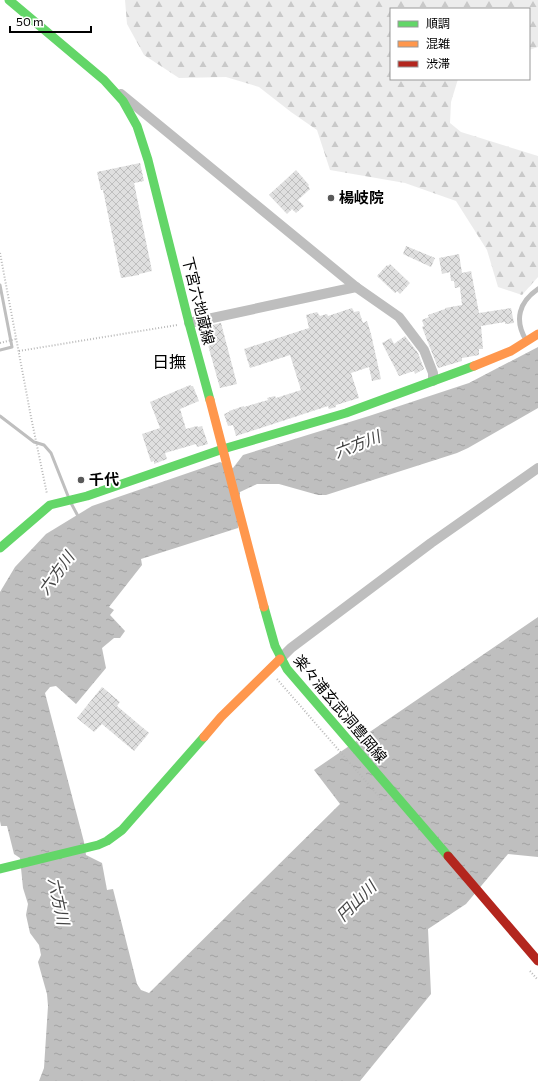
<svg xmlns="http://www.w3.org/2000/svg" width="538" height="1081" viewBox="0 0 538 1081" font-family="Commissioner,'Noto Sans JP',sans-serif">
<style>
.forest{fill:url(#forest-firs)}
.water{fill:url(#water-ripples)}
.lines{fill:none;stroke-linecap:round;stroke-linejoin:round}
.stream{stroke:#bfbfbf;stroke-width:3}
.building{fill:url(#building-cross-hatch)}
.path{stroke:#b9b9b9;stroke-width:2;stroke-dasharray:1 2;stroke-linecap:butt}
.lane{stroke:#bebebe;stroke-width:5}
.street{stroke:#bebebe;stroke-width:10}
.fast{stroke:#63d668;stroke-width:9}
.slow{stroke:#ff974d;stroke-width:9}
.jam{stroke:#b3261e;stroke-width:9}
.poi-dot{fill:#595959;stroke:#fff;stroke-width:1.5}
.labels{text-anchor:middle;stroke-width:4;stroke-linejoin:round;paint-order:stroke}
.poi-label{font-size:15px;font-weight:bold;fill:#000;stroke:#fff;text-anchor:start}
.street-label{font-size:15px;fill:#000;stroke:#fff}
.water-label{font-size:16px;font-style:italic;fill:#444;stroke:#fff}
.quarter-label{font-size:17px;fill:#000;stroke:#fff}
</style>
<defs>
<pattern id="forest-firs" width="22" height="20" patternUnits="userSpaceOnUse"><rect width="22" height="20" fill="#ececec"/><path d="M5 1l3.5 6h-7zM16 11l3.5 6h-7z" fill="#c9c9c9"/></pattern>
<pattern id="water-ripples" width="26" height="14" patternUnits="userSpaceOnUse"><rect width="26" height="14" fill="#bfbfbf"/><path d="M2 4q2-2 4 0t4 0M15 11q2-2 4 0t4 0" fill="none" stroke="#a2a2a2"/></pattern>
<pattern id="building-cross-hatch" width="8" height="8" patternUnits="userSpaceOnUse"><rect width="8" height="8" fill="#dfdfdf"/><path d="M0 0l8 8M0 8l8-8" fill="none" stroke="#bebebe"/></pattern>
</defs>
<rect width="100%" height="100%" fill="#fff"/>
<!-- forest -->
<path class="forest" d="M 125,0 L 538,0 L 538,47 L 529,50 L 529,9 L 391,9 L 391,79 L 458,79 L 451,102 L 450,123 L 461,132 L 538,156 L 538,277 L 522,295 L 498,287 L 487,250 L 456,201 L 405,183 L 330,170 L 317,130 L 291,112 L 259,87 L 226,77 L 179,78 L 144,55 L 127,24 Z"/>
<!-- water -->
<path class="water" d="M 538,347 L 538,408 L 468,448 L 457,453 L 326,495 L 318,495 L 279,484 L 257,484 L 240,492 L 238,528 L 141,559 L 142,565 L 109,607 L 114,610 L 110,615 L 125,631 L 120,638 L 114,638 L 102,648 L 106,668 L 76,704 L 56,686 L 50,687 L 45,693 L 84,842 L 86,855 L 102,863 L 107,890 L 113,889 L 137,984 L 141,990 L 149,993 L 340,804 L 314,770 L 538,617 L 538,857 L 508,854 L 466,904 L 428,929 L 431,994 L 360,1081 L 39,1081 L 44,1068 L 48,1006 L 47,994 L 38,962 L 41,955 L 39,945 L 30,933 L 26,915 L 28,904 L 23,888 L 20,858 L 14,854 L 7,826 L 1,826 L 0,821 L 0,592 L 15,567 L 46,534 L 92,506 L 220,462 L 233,468 L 243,455 L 369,416 L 469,383 Z"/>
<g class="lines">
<!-- stream -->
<g class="stream">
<path d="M 0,285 L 12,347 L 0,350"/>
<path d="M 0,416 L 34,442 L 44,445 L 51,453 L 68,496"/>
<path d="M 71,503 L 79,518"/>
</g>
</g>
<!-- building -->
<g class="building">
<path d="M 140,163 L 144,181 L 134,183 L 152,271 L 139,274 L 139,275 L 121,278 L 103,190 L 101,190 L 97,172 Z"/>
<path d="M 296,170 L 309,185 L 308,186 L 310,189 L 298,200 L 304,206 L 296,213 L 292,209 L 287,214 L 269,195 Z"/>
<path d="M 406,246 L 435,258 L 431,267 L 403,254 Z"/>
<path d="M 459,254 L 462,273 L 471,271 L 479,313 L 511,308 L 514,323 L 505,324 L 505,322 L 481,326 L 483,349 L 479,349 L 479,355 L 462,358 L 462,361 L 438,368 L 422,327 L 424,326 L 422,320 L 429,317 L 428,315 L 445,309 L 445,308 L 462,305 L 460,287 L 455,288 L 454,281 L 451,281 L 450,272 L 442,274 L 439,258 Z"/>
<path d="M 390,264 L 410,283 L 400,294 L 397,291 L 395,293 L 377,276 L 387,265 L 388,266 Z"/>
<path d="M 352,308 L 354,312 L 359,311 L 363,323 L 367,321 L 371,334 L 381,379 L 372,381 L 369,367 L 351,373 L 359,398 L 336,405 L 336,407 L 329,409 L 328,406 L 236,436 L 233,425 L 228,426 L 224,414 L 229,412 L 229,411 L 244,406 L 244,407 L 268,400 L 267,398 L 275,396 L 276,398 L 301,390 L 290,355 L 250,368 L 244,349 L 309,328 L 306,315 L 317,312 L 320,316 L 327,314 L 328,316 Z"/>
<path d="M 221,323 L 237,384 L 220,388 L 206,338 L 211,337 L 207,326 Z"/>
<path d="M 405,336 L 418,353 L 424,369 L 415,374 L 414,371 L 399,376 L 382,343 L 391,338 L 394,344 Z"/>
<path d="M 190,385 L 191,386 L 193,386 L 199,401 L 180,409 L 186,429 L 197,426 L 198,427 L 202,426 L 208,444 L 197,447 L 196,444 L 165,453 L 167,459 L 154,464 L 154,461 L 151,462 L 142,434 L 160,428 L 150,402 Z"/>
<path d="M 102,687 L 120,702 L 117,706 L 149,733 L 134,751 L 102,724 L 94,732 L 77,718 Z"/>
</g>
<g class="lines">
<!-- path -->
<g class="path">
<path d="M 0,253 L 31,417 L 47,494"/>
<path d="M 0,343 L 16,339"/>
<path d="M 19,351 L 177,325"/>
<path d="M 277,679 L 382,800"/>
<path d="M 530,971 L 538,980"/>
</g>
<!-- lane -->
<path class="lane" d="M 526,340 C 514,320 519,302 538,289"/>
<!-- street -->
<g class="street">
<path d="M 121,94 L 356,287 L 399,317 L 424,350 L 433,373 L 433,381"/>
<path d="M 189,323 L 356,287"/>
<path d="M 280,659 L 291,648 L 431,543 L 538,468"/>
</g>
<!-- fast -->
<g class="fast">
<path d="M 9,0 L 104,80 L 123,101 L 137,126 L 148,160 L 189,323 L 210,400"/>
<path d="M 0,548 L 50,505 L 87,496 L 223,449 L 346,413 L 474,366"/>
<path d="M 264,607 L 275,646 L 287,669 L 448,856"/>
<path d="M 0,869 L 98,845 L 107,841 L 122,830 L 204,737"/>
</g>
<!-- slow -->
<g class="slow">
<path d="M 474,366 L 511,351 L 538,334"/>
<path d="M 210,400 L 264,607"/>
<path d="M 204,737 L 221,717 L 280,659"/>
</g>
<!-- jam -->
<path class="jam" d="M 448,856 L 538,961"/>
</g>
<!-- markers -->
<g class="poi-dot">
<circle cx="331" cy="198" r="4"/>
<circle cx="81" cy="480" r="4"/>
</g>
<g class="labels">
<!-- poi labels -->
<g class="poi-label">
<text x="339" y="203">楊岐院</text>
<text x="89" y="485">千代</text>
</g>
<!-- street labels -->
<g class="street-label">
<text transform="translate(198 301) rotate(76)" y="5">下宮六地蔵線</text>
<text transform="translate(340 709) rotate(50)" y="5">楽々浦玄武洞豊岡線</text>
</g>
<!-- water labels -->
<g class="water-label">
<text transform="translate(357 444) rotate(-21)" y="6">六方川</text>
<text transform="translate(56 573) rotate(-54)" y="6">六方川</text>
<text transform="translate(59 901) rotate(78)" y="6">六方川</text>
<text transform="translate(356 901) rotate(-45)" y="6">円山川</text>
</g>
<!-- quarter labels -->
<g class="quarter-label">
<text x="169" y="368">日撫</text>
</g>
</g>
<!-- legend -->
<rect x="390" y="8" width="140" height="72" fill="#ffffff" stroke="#999999"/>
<rect x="398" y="21" width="20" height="6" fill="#63d668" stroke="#999999"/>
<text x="426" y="28" font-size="12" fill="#000000">順調</text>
<rect x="398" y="41" width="20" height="6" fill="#ff974d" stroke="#999999"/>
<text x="426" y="48" font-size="12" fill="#000000">混雑</text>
<rect x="398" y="61" width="20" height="6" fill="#b3261e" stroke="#999999"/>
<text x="426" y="68" font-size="12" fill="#000000">渋滞</text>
<!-- scale -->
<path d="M10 26v6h81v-6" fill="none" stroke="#000000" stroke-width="2"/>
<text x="16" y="26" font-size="12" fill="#000000" stroke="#ffffff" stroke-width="3" paint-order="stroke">50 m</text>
</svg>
